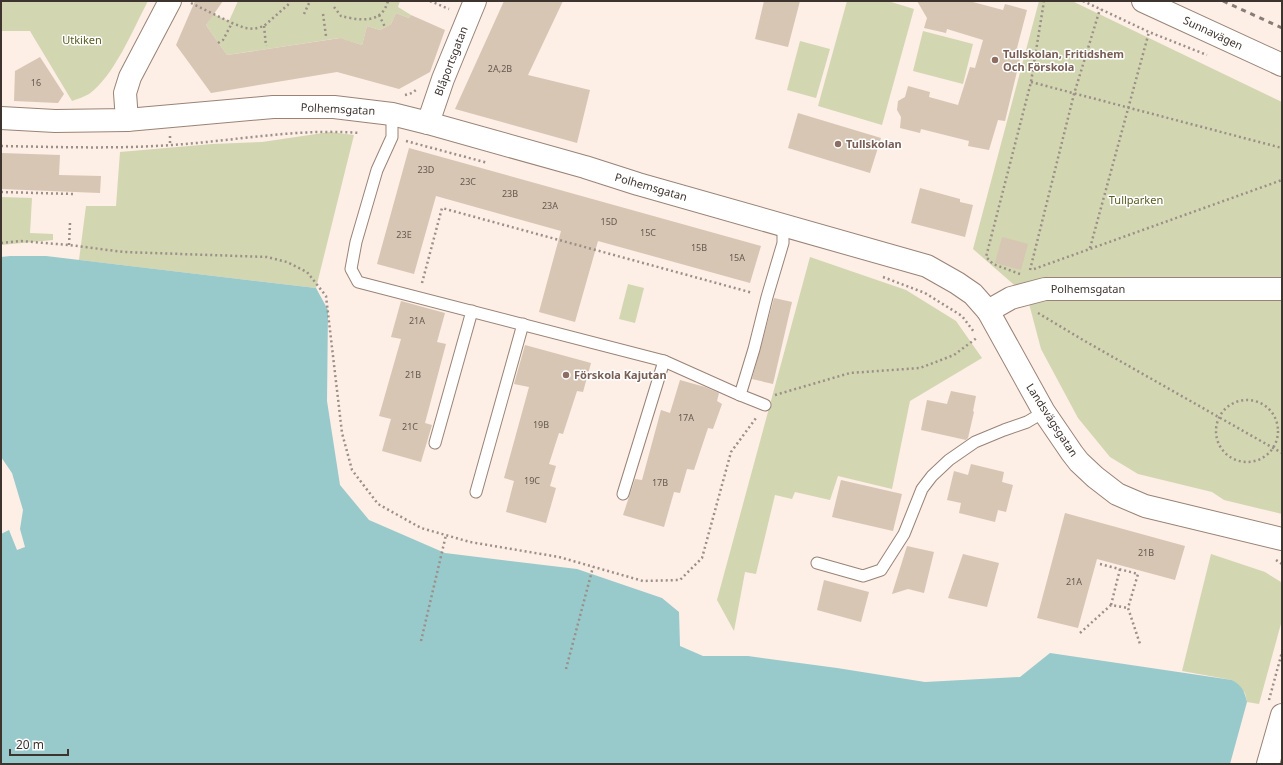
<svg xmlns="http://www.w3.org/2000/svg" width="1283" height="765" viewBox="0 0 1283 765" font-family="'Noto Sans',sans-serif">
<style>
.green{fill:#d2d6b1}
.water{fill:#98c9cb}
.building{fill:#d7c6b3}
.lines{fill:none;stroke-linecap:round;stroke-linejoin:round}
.service-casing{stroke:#998376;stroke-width:13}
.minor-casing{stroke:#998376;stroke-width:24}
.tertiary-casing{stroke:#998376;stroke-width:24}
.secondary-casing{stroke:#998376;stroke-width:24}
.path{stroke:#9b8f88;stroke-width:2.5;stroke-dasharray:2 3;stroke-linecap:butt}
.service{stroke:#fff;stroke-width:11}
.minor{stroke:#fff;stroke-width:22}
.tertiary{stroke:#fff;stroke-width:22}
.secondary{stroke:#fff;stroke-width:22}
.rail{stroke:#887c76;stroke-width:3;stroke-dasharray:5 5;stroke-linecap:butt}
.education-dot{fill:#8d6e63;stroke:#fff;stroke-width:1.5}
.labels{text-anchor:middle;stroke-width:3;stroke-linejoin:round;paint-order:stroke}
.number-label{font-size:9px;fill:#645850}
.street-label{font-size:11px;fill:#3e342f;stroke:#fff}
.park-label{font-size:11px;fill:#585b20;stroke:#fff}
.education-label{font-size:11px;font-weight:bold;fill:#785e54;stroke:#fff;text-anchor:start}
</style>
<rect width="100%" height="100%" fill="#fdeee6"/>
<!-- green -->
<g class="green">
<path d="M 1,1 L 148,1 C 133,29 115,75 89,94 C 84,97 77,99 72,101 L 30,31 L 1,31 Z"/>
<path d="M 238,1 L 400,1 L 398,7 L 411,15 L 409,18 L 396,13 L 391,24 L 380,30 L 367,26 L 362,45 L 339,38 L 227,55 L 206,25 L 213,14 L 229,21 Z"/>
<path d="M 847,1 L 888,1 L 914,9 L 882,125 L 818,106 Z"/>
<path d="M 1039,1 L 1072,1 L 1282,102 L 1282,514 L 1224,500 L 1212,492 L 1138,474 L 1110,457 L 1078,418 L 1041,349 L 1027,296 L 973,249 Z"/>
<path d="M 923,31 L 973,44 L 963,84 L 913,71 Z"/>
<path d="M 800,41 L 830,49 L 816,98 L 787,90 Z"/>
<path d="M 330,132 L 354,135 L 316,288 L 79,260 L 86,206 L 116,206 L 120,152 L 212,144 L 262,142 Z"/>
<path d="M 1,197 L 32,198 L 30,233 L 53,234 L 53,240 L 1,245 Z"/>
<path d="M 810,257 L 906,290 L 956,321 L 982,358 L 910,401 L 892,489 L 838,476 L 830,500 L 795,492 L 792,499 L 775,495 L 756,574 L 745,572 L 734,631 L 717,600 Z"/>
<path d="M 628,284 L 644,288 L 635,323 L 619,319 Z"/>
<path d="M 1211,554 L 1265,572 L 1281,582 L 1282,584 L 1282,620 L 1259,704 L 1247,702 L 1245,693 L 1232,680 L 1182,671 Z"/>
</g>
<!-- water -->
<path class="water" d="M 10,256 L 46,256 L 316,288 L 328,310 L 327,401 L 340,485 L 369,520 L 445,553 L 577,569 L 662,598 L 679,612 L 680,646 L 703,656 L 748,656 L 837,668 L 925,682 L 1020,677 L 1050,653 L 1232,680 C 1242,686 1244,690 1247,702 L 1230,764 L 1,764 L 1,534 L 9,530 L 17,550 L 25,547 L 20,529 L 23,510 L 12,473 L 1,457 L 1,257 Z"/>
<!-- building -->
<g class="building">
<path d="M 195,1 L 223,1 L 206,25 L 227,55 L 340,38 L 362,45 L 367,26 L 380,30 L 391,24 L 396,13 L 409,18 L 411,15 L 445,30 L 430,72 L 399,89 L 337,72 L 211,93 L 176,45 Z"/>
<path d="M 504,1 L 563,1 L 528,75 L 590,90 L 577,143 L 455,109 Z"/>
<path d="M 764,1 L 800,1 L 788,47 L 755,39 Z"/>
<path d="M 917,1 L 969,1 L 1003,10 L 1005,4 L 1027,10 L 1017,48 L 1022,51 L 1005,121 L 998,120 L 989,150 L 968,146 L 969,141 L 921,129 L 920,133 L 900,128 L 901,117 L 897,110 L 898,101 L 905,97 L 908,86 L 930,92 L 929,97 L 958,105 L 970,67 L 975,68 L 983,40 L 947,29 L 946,33 L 924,28 L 927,18 Z"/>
<path d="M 40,57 L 64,94 L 58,103 L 14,101 L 15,71 Z"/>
<path d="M 798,113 L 881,138 L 870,173 L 788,148 Z"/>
<path d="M 409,148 L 761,246 L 750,283 L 598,241 L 575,322 L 539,312 L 561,231 L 436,196 L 414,274 L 377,264 Z"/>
<path d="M 1,153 L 60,155 L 59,175 L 101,176 L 100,193 L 1,189 Z"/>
<path d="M 920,188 L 960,199 L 960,202 L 973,205 L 965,237 L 911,223 Z"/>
<path d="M 1002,237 L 1028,244 L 1021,270 L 995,263 Z"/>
<path d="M 774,298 L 792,302 L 773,384 L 752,379 Z"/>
<path d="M 401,301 L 445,313 L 437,342 L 446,344 L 425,423 L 432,425 L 421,462 L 382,451 L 391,419 L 379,416 L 401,339 L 391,337 Z"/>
<path d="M 525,345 L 591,363 L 583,392 L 577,391 L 563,434 L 559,433 L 549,464 L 556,466 L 550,486 L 556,488 L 546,523 L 506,512 L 514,481 L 504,478 L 529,387 L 514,384 Z"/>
<path d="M 680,380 L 705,387 L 719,393 L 717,401 L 722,404 L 713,429 L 708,428 L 694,470 L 687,469 L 680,493 L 674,492 L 664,527 L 623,515 L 635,479 L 642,480 L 661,410 L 670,413 Z"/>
<path d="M 951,391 L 976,396 L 973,411 L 974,412 L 968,438 L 966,440 L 921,430 L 927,400 L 947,404 Z"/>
<path d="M 971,464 L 1004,472 L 1002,482 L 1013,485 L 1006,512 L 998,510 L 995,522 L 959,513 L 961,503 L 947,500 L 954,471 L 968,475 Z"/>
<path d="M 841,480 L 902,494 L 893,531 L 832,517 Z"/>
<path d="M 1065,513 L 1185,546 L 1175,580 L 1097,559 L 1078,628 L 1037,618 Z"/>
<path d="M 907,546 L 934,552 L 924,593 L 908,589 L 892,594 Z"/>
<path d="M 963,554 L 999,563 L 987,607 L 948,598 Z"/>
<path d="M 824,580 L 869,592 L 861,622 L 817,610 Z"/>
</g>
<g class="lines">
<defs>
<g id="service">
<path d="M 392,114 L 392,137 L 377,170 L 356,242 L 351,269 L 358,282 L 664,361 L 740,395"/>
<path d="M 765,405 L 740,395 L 754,349 L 767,297 L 783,243 L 783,225"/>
<path d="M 435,443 L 472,311"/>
<path d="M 476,492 L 523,324"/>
<path d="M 623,494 L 664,361"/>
<path d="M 817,563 L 863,576 L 881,570 L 904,534 L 922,489 L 932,476 L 949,460 L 975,442 L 1004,430 L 1027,422 L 1044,412"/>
</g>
<g id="minor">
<path d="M 127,120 L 125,93 L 130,77 L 170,1"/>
<path d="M 988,311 L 1044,412 L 1072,453 L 1079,462 L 1095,477 L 1117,494 L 1145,506 L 1282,539"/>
<path d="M 1268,764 L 1282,715"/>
</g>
<g id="tertiary">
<path d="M 1,118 L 55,121 L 127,120 L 273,107 L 334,107 L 392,114 L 428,123 L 585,167 L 638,184 L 927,266 L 957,283 L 973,294 L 988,311 L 1011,298 L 1045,289 L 1282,289"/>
<path d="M 428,123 L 443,79 L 475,1"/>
</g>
<path id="secondary" d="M 1143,1 L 1282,65"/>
</defs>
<!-- service casing -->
<use href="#service" class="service-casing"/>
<!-- minor casing -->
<use href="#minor" class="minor-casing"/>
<!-- tertiary casing -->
<use href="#tertiary" class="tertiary-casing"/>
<!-- secondary casing -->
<use href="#secondary" class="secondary-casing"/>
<!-- path -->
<g class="path">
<path d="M 430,1 L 449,9"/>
<path d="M 1083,1 L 1149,32 L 1207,55"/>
<path d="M 191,3 L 232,23 L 245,28 L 254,29 L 264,26 L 290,3"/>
<path d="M 334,7 L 341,16 C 354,19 375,24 384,10 C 386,7 387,4 388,1"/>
<path d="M 304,14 L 310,1"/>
<path d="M 323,14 L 326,36"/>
<path d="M 379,15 L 385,27"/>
<path d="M 264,26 L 266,46"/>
<path d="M 218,43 L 223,40 L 232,23"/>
<path d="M 1031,82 L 1282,148"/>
<path d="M 405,95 L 412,93 L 416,90"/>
<path d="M 170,136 L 170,145"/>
<path d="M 406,141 L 488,163"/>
<path d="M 1,146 C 58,147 115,149 172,145 C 234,141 297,128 360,133"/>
<path d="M 1,192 L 73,194"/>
<path d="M 1,243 L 21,241 L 69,245 L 124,252 L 267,257 L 287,262 L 307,272 L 326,296 L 342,433 L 352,470 L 378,504 L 421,528 L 470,542 L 559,557 L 643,581 L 680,580 L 702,558 L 731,452 L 756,418"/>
<path d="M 69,245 L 70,223"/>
<path d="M 1090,248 L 1149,32"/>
<path d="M 1034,269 L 1282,180"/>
<path d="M 1030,270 L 1074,94 L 1100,9"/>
<path d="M 1020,274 L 993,264 L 986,257 L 1031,82 L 1044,1"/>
<path d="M 883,277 L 925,293 L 962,316 L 974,332"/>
<path d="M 422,283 L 442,208 L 753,293"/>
<path d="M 1038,313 L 1083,340 L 1282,453"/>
<path d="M 775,395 L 850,373 L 920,368 L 954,355 L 978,337"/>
<circle cx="1247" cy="431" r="31"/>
<path d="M 1276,560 L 1282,564"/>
<path d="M 1100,564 L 1138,574 L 1128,608 L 1140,644"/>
<path d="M 1111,605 L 1120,569"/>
<path d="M 1080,633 L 1111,605 L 1128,608"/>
<path d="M 421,641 L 446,535"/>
<path d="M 566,669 L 593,567"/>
<path d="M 1269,700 L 1282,652"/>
</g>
<!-- service -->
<use href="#service" class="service"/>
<!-- minor -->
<use href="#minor" class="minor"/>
<!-- tertiary -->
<use href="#tertiary" class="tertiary"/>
<!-- secondary -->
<use href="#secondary" class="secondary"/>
<!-- rail -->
<path class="rail" d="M 1223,1 L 1282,28"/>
</g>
<!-- markers -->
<g class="education-dot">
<circle cx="995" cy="60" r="4"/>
<circle cx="838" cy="144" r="4"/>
<circle cx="566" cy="375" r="4"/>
</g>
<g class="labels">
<!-- number labels -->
<g class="number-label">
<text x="500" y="72">2A,2B</text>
<text x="36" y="86">16</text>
<text x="426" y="173">23D</text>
<text x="468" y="185">23C</text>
<text x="510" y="197">23B</text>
<text x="550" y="209">23A</text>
<text x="609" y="225">15D</text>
<text x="648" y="236">15C</text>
<text x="404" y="238">23E</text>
<text x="699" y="251">15B</text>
<text x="737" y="261">15A</text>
<text x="417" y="324">21A</text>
<text x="413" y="378">21B</text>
<text x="686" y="421">17A</text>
<text x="541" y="428">19B</text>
<text x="410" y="430">21C</text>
<text x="532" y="484">19C</text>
<text x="660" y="486">17B</text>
<text x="1146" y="556">21B</text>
<text x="1074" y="585">21A</text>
</g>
<!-- street labels -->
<g class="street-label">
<text transform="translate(1213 33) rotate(25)" y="4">Sunnavägen</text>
<text transform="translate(451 61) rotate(-69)" y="4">Blåportsgatan</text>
<text transform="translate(338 109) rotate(3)" y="4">Polhemsgatan</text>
<text transform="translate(651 187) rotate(16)" y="4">Polhemsgatan</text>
<text x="1088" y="293">Polhemsgatan</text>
<text transform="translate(1052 420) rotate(57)" y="4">Landsvägsgatan</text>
</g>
<!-- park labels -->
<g class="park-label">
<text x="82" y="44">Utkiken</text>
<text x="1136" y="204">Tullparken</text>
</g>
<!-- education labels -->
<g class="education-label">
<text x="1003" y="58">Tullskolan, Fritidshem<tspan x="1003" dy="13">Och Förskola</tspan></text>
<text x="846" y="148">Tullskolan</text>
<text x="574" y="379">Förskola Kajutan</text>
</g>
</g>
<!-- border -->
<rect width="1283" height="765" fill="none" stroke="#3e342f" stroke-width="4"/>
<!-- scale -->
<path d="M10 749v6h58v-6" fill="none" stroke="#3e342f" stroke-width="2"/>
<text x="16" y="749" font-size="12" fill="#3e342f" stroke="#ffffff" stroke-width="3" paint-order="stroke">20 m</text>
</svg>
